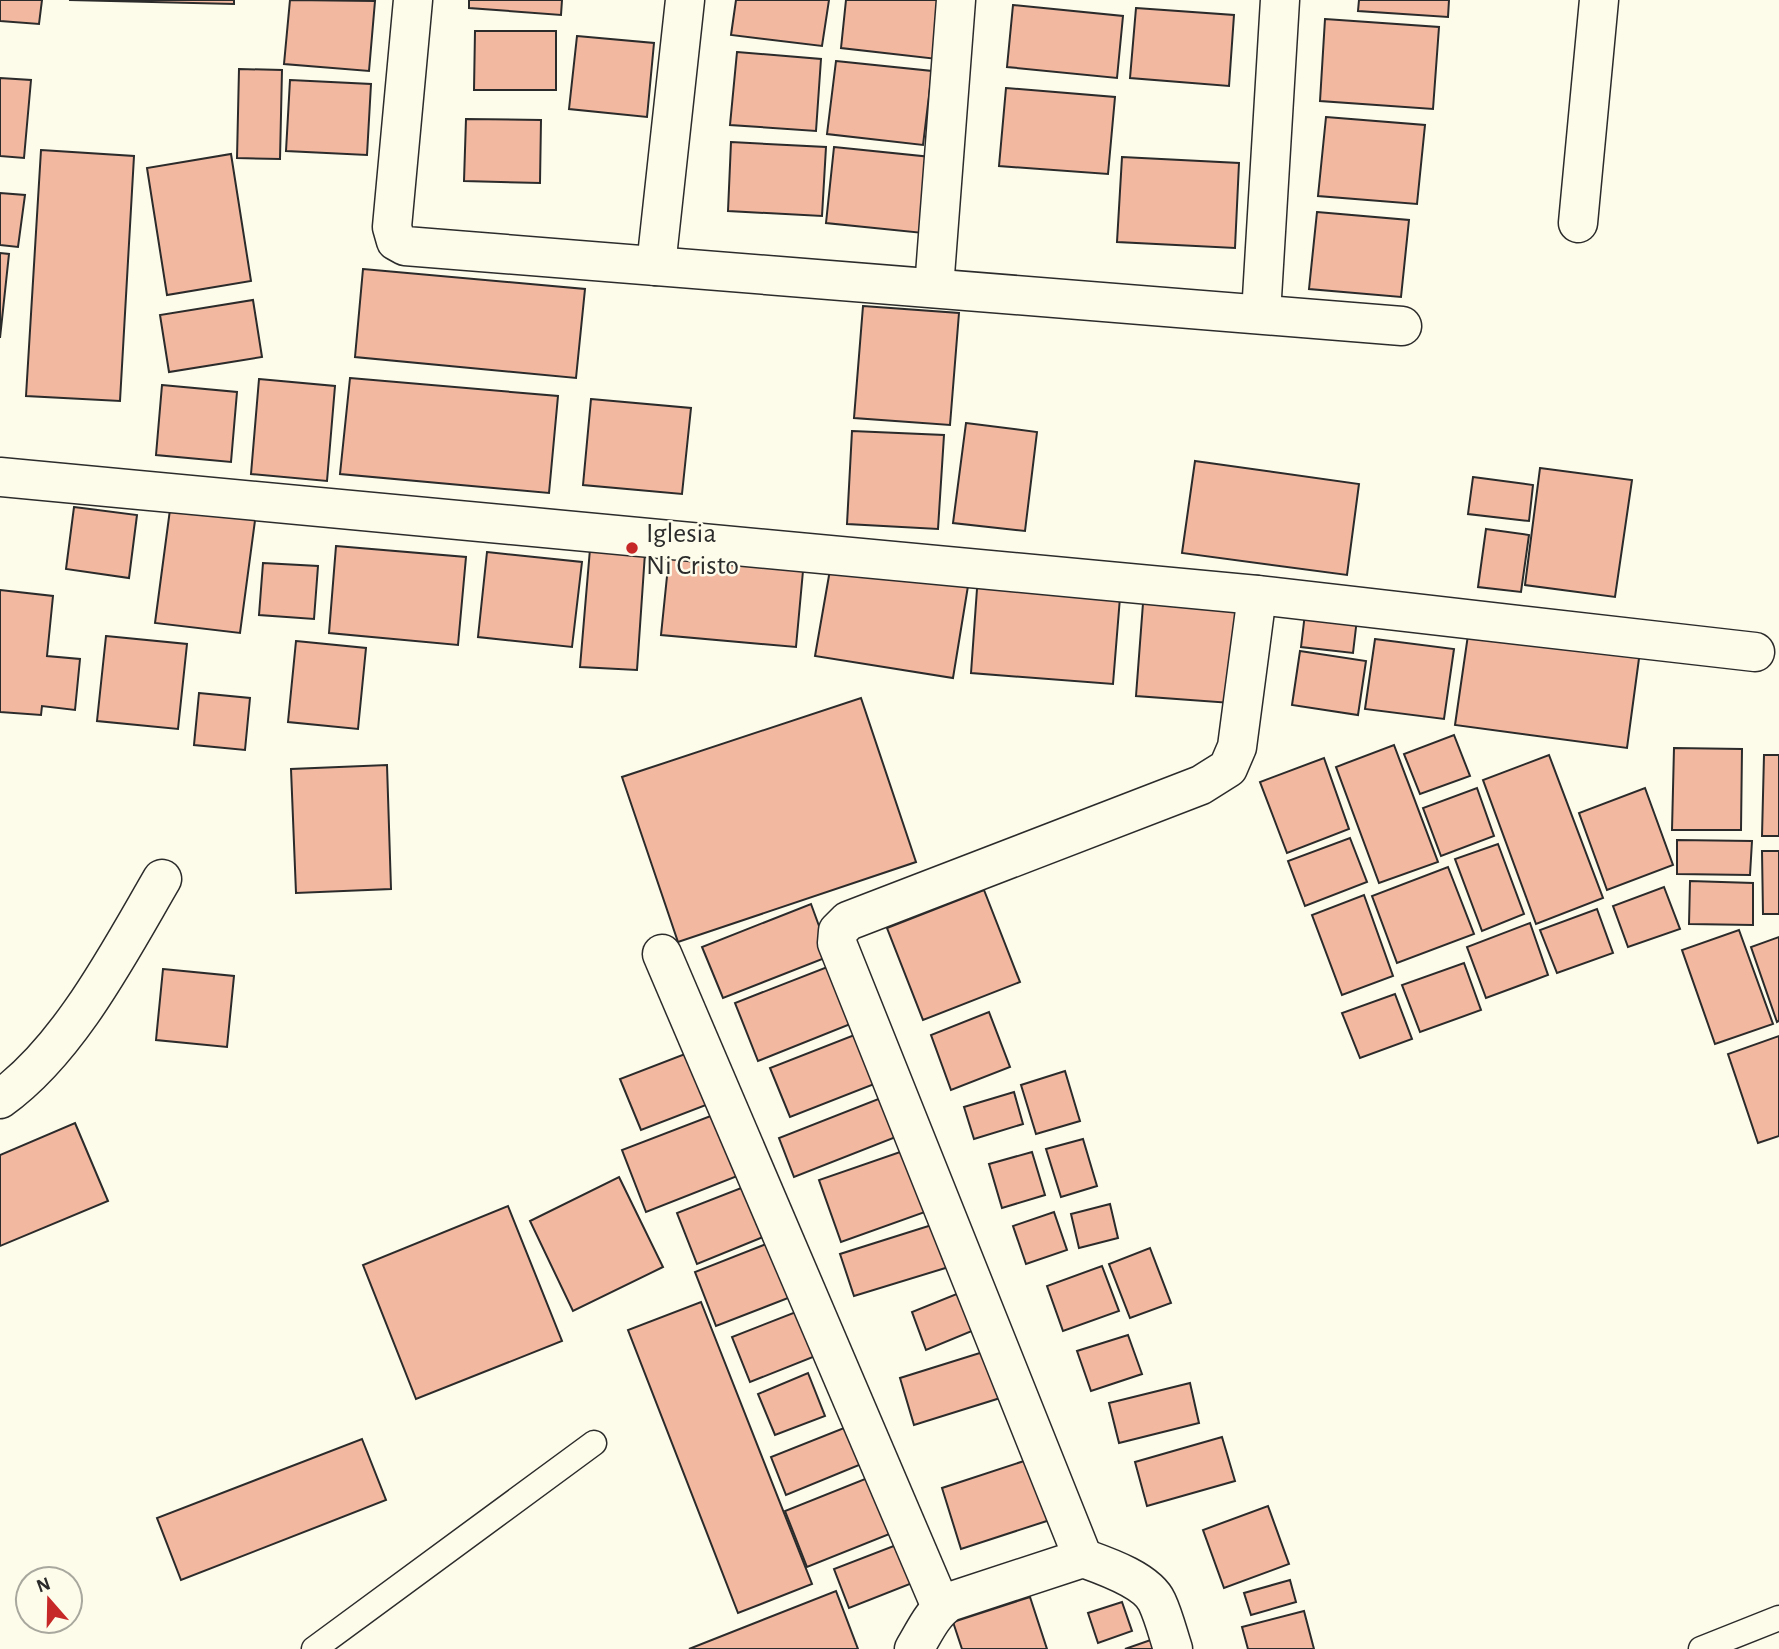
<svg xmlns="http://www.w3.org/2000/svg" width="1779" height="1649" viewBox="0 0 1779 1649" font-family="'Alegreya Sans',sans-serif">
<style>
.building{fill:#f2b8a0;stroke:#2b2b2b;stroke-width:2}
.lines{fill:none;stroke-linecap:round;stroke-linejoin:round}
.lane-casing{stroke:#2b2b2b;stroke-width:27}
.street-casing{stroke:#2b2b2b;stroke-width:41}
.lane{stroke:#fdfbea;stroke-width:24}
.street{stroke:#fdfbea;stroke-width:38}
.poi-dot{fill:#c62828;stroke:#fdfbea;stroke-width:2.5}
.labels{text-anchor:middle;stroke-width:5;stroke-linejoin:round;paint-order:stroke}
.poi-label{font-size:28px;fill:#2b2b2b;stroke:#fdfbea;text-anchor:start}
</style>
<rect width="100%" height="100%" fill="#fdfbea"/>
<!-- building -->
<g class="building">
<path d="M 0,0 L 42,0 L 39,24 L 0,21 Z"/>
<path d="M 69,0 L 234,0 L 234,4 Z"/>
<path d="M 290,0 L 375,1 L 369,71 L 284,64 Z"/>
<path d="M 469,0 L 562,0 L 561,15 L 469,8 Z"/>
<path d="M 736,0 L 829,0 L 822,46 L 731,35 Z"/>
<path d="M 846,0 L 944,0 L 937,59 L 841,48 Z"/>
<path d="M 1359,0 L 1449,0 L 1448,17 L 1358,11 Z"/>
<path d="M 1013,5 L 1123,16 L 1117,78 L 1007,67 Z"/>
<path d="M 1136,8 L 1234,15 L 1229,86 L 1130,78 Z"/>
<path d="M 1325,19 L 1439,27 L 1433,109 L 1320,101 Z"/>
<path d="M 475,31 L 556,31 L 556,90 L 474,90 Z"/>
<path d="M 577,36 L 654,43 L 647,117 L 569,109 Z"/>
<path d="M 737,52 L 821,59 L 816,131 L 730,125 Z"/>
<path d="M 836,61 L 932,71 L 923,145 L 827,134 Z"/>
<path d="M 239,69 L 282,70 L 280,159 L 237,158 Z"/>
<path d="M 0,78 L 31,80 L 24,158 L 0,156 Z"/>
<path d="M 290,80 L 371,84 L 367,155 L 286,151 Z"/>
<path d="M 1006,88 L 1115,97 L 1108,174 L 999,166 Z"/>
<path d="M 1326,117 L 1425,125 L 1417,204 L 1318,196 Z"/>
<path d="M 466,119 L 541,120 L 540,183 L 464,181 Z"/>
<path d="M 731,142 L 826,147 L 822,216 L 728,211 Z"/>
<path d="M 834,147 L 931,157 L 923,233 L 826,223 Z"/>
<path d="M 41,150 L 134,156 L 120,401 L 26,396 Z"/>
<path d="M 231,154 L 251,281 L 167,295 L 147,168 Z"/>
<path d="M 1122,157 L 1239,163 L 1235,248 L 1117,242 Z"/>
<path d="M 0,193 L 25,195 L 18,247 L 0,245 Z"/>
<path d="M 1317,212 L 1409,220 L 1401,297 L 1309,289 Z"/>
<path d="M 0,253 L 9,254 L 0,338 Z"/>
<path d="M 363,269 L 585,289 L 576,378 L 355,357 Z"/>
<path d="M 253,300 L 262,357 L 169,372 L 160,315 Z"/>
<path d="M 863,306 L 959,313 L 950,425 L 854,418 Z"/>
<path d="M 350,378 L 558,396 L 549,493 L 340,474 Z"/>
<path d="M 259,379 L 335,386 L 327,481 L 251,474 Z"/>
<path d="M 162,385 L 237,392 L 231,462 L 156,455 Z"/>
<path d="M 591,399 L 691,408 L 682,494 L 583,485 Z"/>
<path d="M 966,423 L 1037,432 L 1025,531 L 953,523 Z"/>
<path d="M 852,431 L 944,435 L 938,529 L 847,524 Z"/>
<path d="M 1195,461 L 1359,484 L 1347,575 L 1182,553 Z"/>
<path d="M 1540,468 L 1632,480 L 1615,597 L 1525,585 Z"/>
<path d="M 1473,477 L 1533,485 L 1529,521 L 1468,514 Z"/>
<path d="M 171,502 L 256,513 L 240,633 L 155,623 Z"/>
<path d="M 74,507 L 137,515 L 129,578 L 66,569 Z"/>
<path d="M 1486,529 L 1529,535 L 1521,592 L 1478,587 Z"/>
<path d="M 336,546 L 466,557 L 458,645 L 329,633 Z"/>
<path d="M 670,547 L 804,560 L 796,647 L 661,635 Z"/>
<path d="M 590,549 L 645,553 L 637,670 L 580,667 Z"/>
<path d="M 487,552 L 582,562 L 572,647 L 478,637 Z"/>
<path d="M 263,563 L 318,566 L 314,619 L 259,615 Z"/>
<path d="M 831,564 L 968,586 L 953,678 L 815,656 Z"/>
<path d="M 978,575 L 1121,585 L 1113,684 L 971,673 Z"/>
<path d="M 0,590 L 53,596 L 47,656 L 80,659 L 75,710 L 42,706 L 41,715 L 0,712 Z"/>
<path d="M 1144,590 L 1240,598 L 1231,703 L 1136,696 Z"/>
<path d="M 1306,605 L 1358,610 L 1353,653 L 1301,647 Z"/>
<path d="M 1469,628 L 1640,651 L 1627,748 L 1455,725 Z"/>
<path d="M 106,636 L 187,644 L 178,729 L 97,721 Z"/>
<path d="M 1375,639 L 1454,649 L 1444,719 L 1365,709 Z"/>
<path d="M 296,641 L 366,648 L 358,729 L 288,722 Z"/>
<path d="M 1300,651 L 1366,661 L 1358,715 L 1292,705 Z"/>
<path d="M 199,693 L 250,698 L 245,750 L 194,745 Z"/>
<path d="M 861,698 L 916,862 L 678,942 L 622,777 Z"/>
<path d="M 1454,735 L 1470,776 L 1420,794 L 1404,754 Z"/>
<path d="M 1394,745 L 1438,862 L 1379,883 L 1336,767 Z"/>
<path d="M 1674,748 L 1742,749 L 1741,830 L 1672,830 Z"/>
<path d="M 1549,755 L 1603,898 L 1536,924 L 1483,780 Z"/>
<path d="M 1764,755 L 1779,755 L 1779,836 L 1762,836 Z"/>
<path d="M 1324,758 L 1349,829 L 1287,853 L 1260,782 Z"/>
<path d="M 387,765 L 391,889 L 296,893 L 291,769 Z"/>
<path d="M 1477,788 L 1494,836 L 1441,856 L 1423,808 Z"/>
<path d="M 1645,788 L 1673,865 L 1607,890 L 1579,813 Z"/>
<path d="M 1350,838 L 1367,882 L 1305,906 L 1288,861 Z"/>
<path d="M 1677,840 L 1752,841 L 1750,875 L 1677,874 Z"/>
<path d="M 1498,844 L 1524,914 L 1482,931 L 1455,859 Z"/>
<path d="M 1762,851 L 1779,851 L 1779,914 L 1763,914 Z"/>
<path d="M 1448,867 L 1474,934 L 1397,963 L 1372,896 Z"/>
<path d="M 1690,881 L 1753,883 L 1753,925 L 1689,924 Z"/>
<path d="M 1664,887 L 1680,929 L 1628,947 L 1613,906 Z"/>
<path d="M 984,890 L 1020,982 L 923,1020 L 887,928 Z"/>
<path d="M 1364,895 L 1393,976 L 1342,995 L 1312,915 Z"/>
<path d="M 811,904 L 830,956 L 723,998 L 702,947 Z"/>
<path d="M 1597,909 L 1613,953 L 1557,973 L 1540,930 Z"/>
<path d="M 1530,923 L 1548,975 L 1486,998 L 1467,947 Z"/>
<path d="M 1739,930 L 1773,1024 L 1715,1044 L 1682,950 Z"/>
<path d="M 1779,937 L 1779,1021 L 1777,1022 L 1751,947 Z"/>
<path d="M 1464,963 L 1481,1010 L 1420,1032 L 1402,985 Z"/>
<path d="M 835,964 L 858,1021 L 758,1061 L 735,1003 Z"/>
<path d="M 163,969 L 234,976 L 227,1047 L 156,1040 Z"/>
<path d="M 1395,994 L 1412,1039 L 1360,1058 L 1342,1013 Z"/>
<path d="M 989,1012 L 1010,1067 L 951,1090 L 931,1035 Z"/>
<path d="M 862,1032 L 882,1081 L 790,1117 L 770,1068 Z"/>
<path d="M 1779,1036 L 1779,1136 L 1758,1143 L 1728,1054 Z"/>
<path d="M 698,1049 L 719,1100 L 641,1130 L 620,1079 Z"/>
<path d="M 1065,1071 L 1080,1121 L 1036,1134 L 1021,1085 Z"/>
<path d="M 1014,1092 L 1023,1124 L 974,1139 L 964,1107 Z"/>
<path d="M 886,1096 L 901,1135 L 794,1177 L 779,1138 Z"/>
<path d="M 721,1112 L 745,1173 L 646,1212 L 622,1150 Z"/>
<path d="M 75,1123 L 108,1201 L 0,1246 L 0,1155 Z"/>
<path d="M 1083,1139 L 1097,1186 L 1061,1197 L 1046,1149 Z"/>
<path d="M 903,1151 L 925,1212 L 841,1242 L 819,1180 Z"/>
<path d="M 1032,1152 L 1045,1195 L 1002,1208 L 989,1164 Z"/>
<path d="M 619,1177 L 663,1267 L 573,1311 L 530,1221 Z"/>
<path d="M 754,1183 L 773,1233 L 697,1264 L 677,1213 Z"/>
<path d="M 1110,1204 L 1118,1238 L 1079,1248 L 1071,1214 Z"/>
<path d="M 508,1206 L 562,1341 L 416,1399 L 363,1265 Z"/>
<path d="M 1054,1212 L 1067,1250 L 1026,1264 L 1013,1226 Z"/>
<path d="M 938,1223 L 952,1266 L 854,1296 L 840,1254 Z"/>
<path d="M 779,1239 L 801,1293 L 716,1326 L 695,1272 Z"/>
<path d="M 1150,1248 L 1171,1303 L 1130,1318 L 1109,1264 Z"/>
<path d="M 1102,1266 L 1119,1311 L 1063,1331 L 1047,1286 Z"/>
<path d="M 969,1289 L 984,1326 L 926,1350 L 912,1312 Z"/>
<path d="M 701,1302 L 812,1584 L 738,1613 L 628,1330 Z"/>
<path d="M 801,1310 L 818,1355 L 750,1382 L 732,1337 Z"/>
<path d="M 1128,1335 L 1142,1374 L 1091,1391 L 1077,1351 Z"/>
<path d="M 999,1347 L 1013,1394 L 914,1425 L 900,1378 Z"/>
<path d="M 808,1373 L 825,1416 L 775,1435 L 758,1394 Z"/>
<path d="M 1190,1383 L 1199,1423 L 1119,1443 L 1109,1403 Z"/>
<path d="M 849,1426 L 864,1463 L 786,1495 L 771,1457 Z"/>
<path d="M 1222,1437 L 1235,1481 L 1147,1506 L 1135,1462 Z"/>
<path d="M 362,1439 L 386,1500 L 181,1580 L 157,1518 Z"/>
<path d="M 1036,1457 L 1056,1518 L 961,1549 L 942,1488 Z"/>
<path d="M 875,1475 L 897,1531 L 807,1567 L 785,1511 Z"/>
<path d="M 1268,1506 L 1289,1564 L 1224,1588 L 1203,1530 Z"/>
<path d="M 904,1542 L 920,1580 L 849,1608 L 834,1569 Z"/>
<path d="M 1290,1580 L 1296,1602 L 1251,1615 L 1244,1593 Z"/>
<path d="M 836,1591 L 858,1649 L 689,1649 Z"/>
<path d="M 1030,1597 L 1047,1649 L 962,1649 L 953,1622 Z"/>
<path d="M 1122,1602 L 1132,1631 L 1098,1643 L 1088,1613 Z"/>
<path d="M 1304,1611 L 1314,1649 L 1248,1649 L 1242,1627 Z"/>
<path d="M 1162,1636 L 1166,1649 L 1125,1649 Z"/>
</g>
<g class="lines">
<defs>
<g id="lane">
<path d="M 314,1649 L 594,1443"/>
<path d="M 1701,1649 L 1779,1618"/>
</g>
<g id="street">
<path d="M 413,0 L 392,227 L 396,241 L 405,246 L 1402,326"/>
<path d="M 1578,223 L 1599,0"/>
<path d="M 656,266 L 685,0"/>
<path d="M 934,288 L 956,0"/>
<path d="M 1261,314 L 1280,0"/>
<path d="M 0,477 L 1257,595 L 1755,652"/>
<path d="M 662,954 L 941,1607"/>
<path d="M 0,1099 C 69,1050 120,951 162,879"/>
<path d="M 1083,1558 L 837,943 L 838,931 L 848,921 L 1201,785 L 1228,768 L 1237,747 L 1257,595"/>
<path d="M 914,1649 C 924,1633 932,1613 949,1602 L 1083,1558 C 1105,1566 1147,1580 1157,1602 C 1164,1617 1168,1634 1173,1649"/>
</g>
</defs>
<!-- lane casing -->
<use href="#lane" class="lane-casing"/>
<!-- street casing -->
<use href="#street" class="street-casing"/>
<!-- lane -->
<use href="#lane" class="lane"/>
<!-- street -->
<use href="#street" class="street"/>
</g>
<!-- markers -->
<circle class="poi-dot" cx="632" cy="548" r="7"/>
<g class="labels">
<!-- poi labels -->
<g class="poi-label">
<text x="646" y="542">Iglesia<tspan x="646" dy="32">Ni Cristo</tspan></text>
</g>
</g>
<!-- north arrow -->
<g transform="translate(49 1600) rotate(340)"><circle r="33" fill="#fdfbea" stroke="#a9a89e" stroke-width="2"/>
<path d="M0-5L12 26L0 18L-12 26Z" fill="#c62828"/>
<text y="-10" font-size="19" font-weight="bold" text-anchor="middle" fill="#2b2b2b">N</text>
</g>
</svg>
